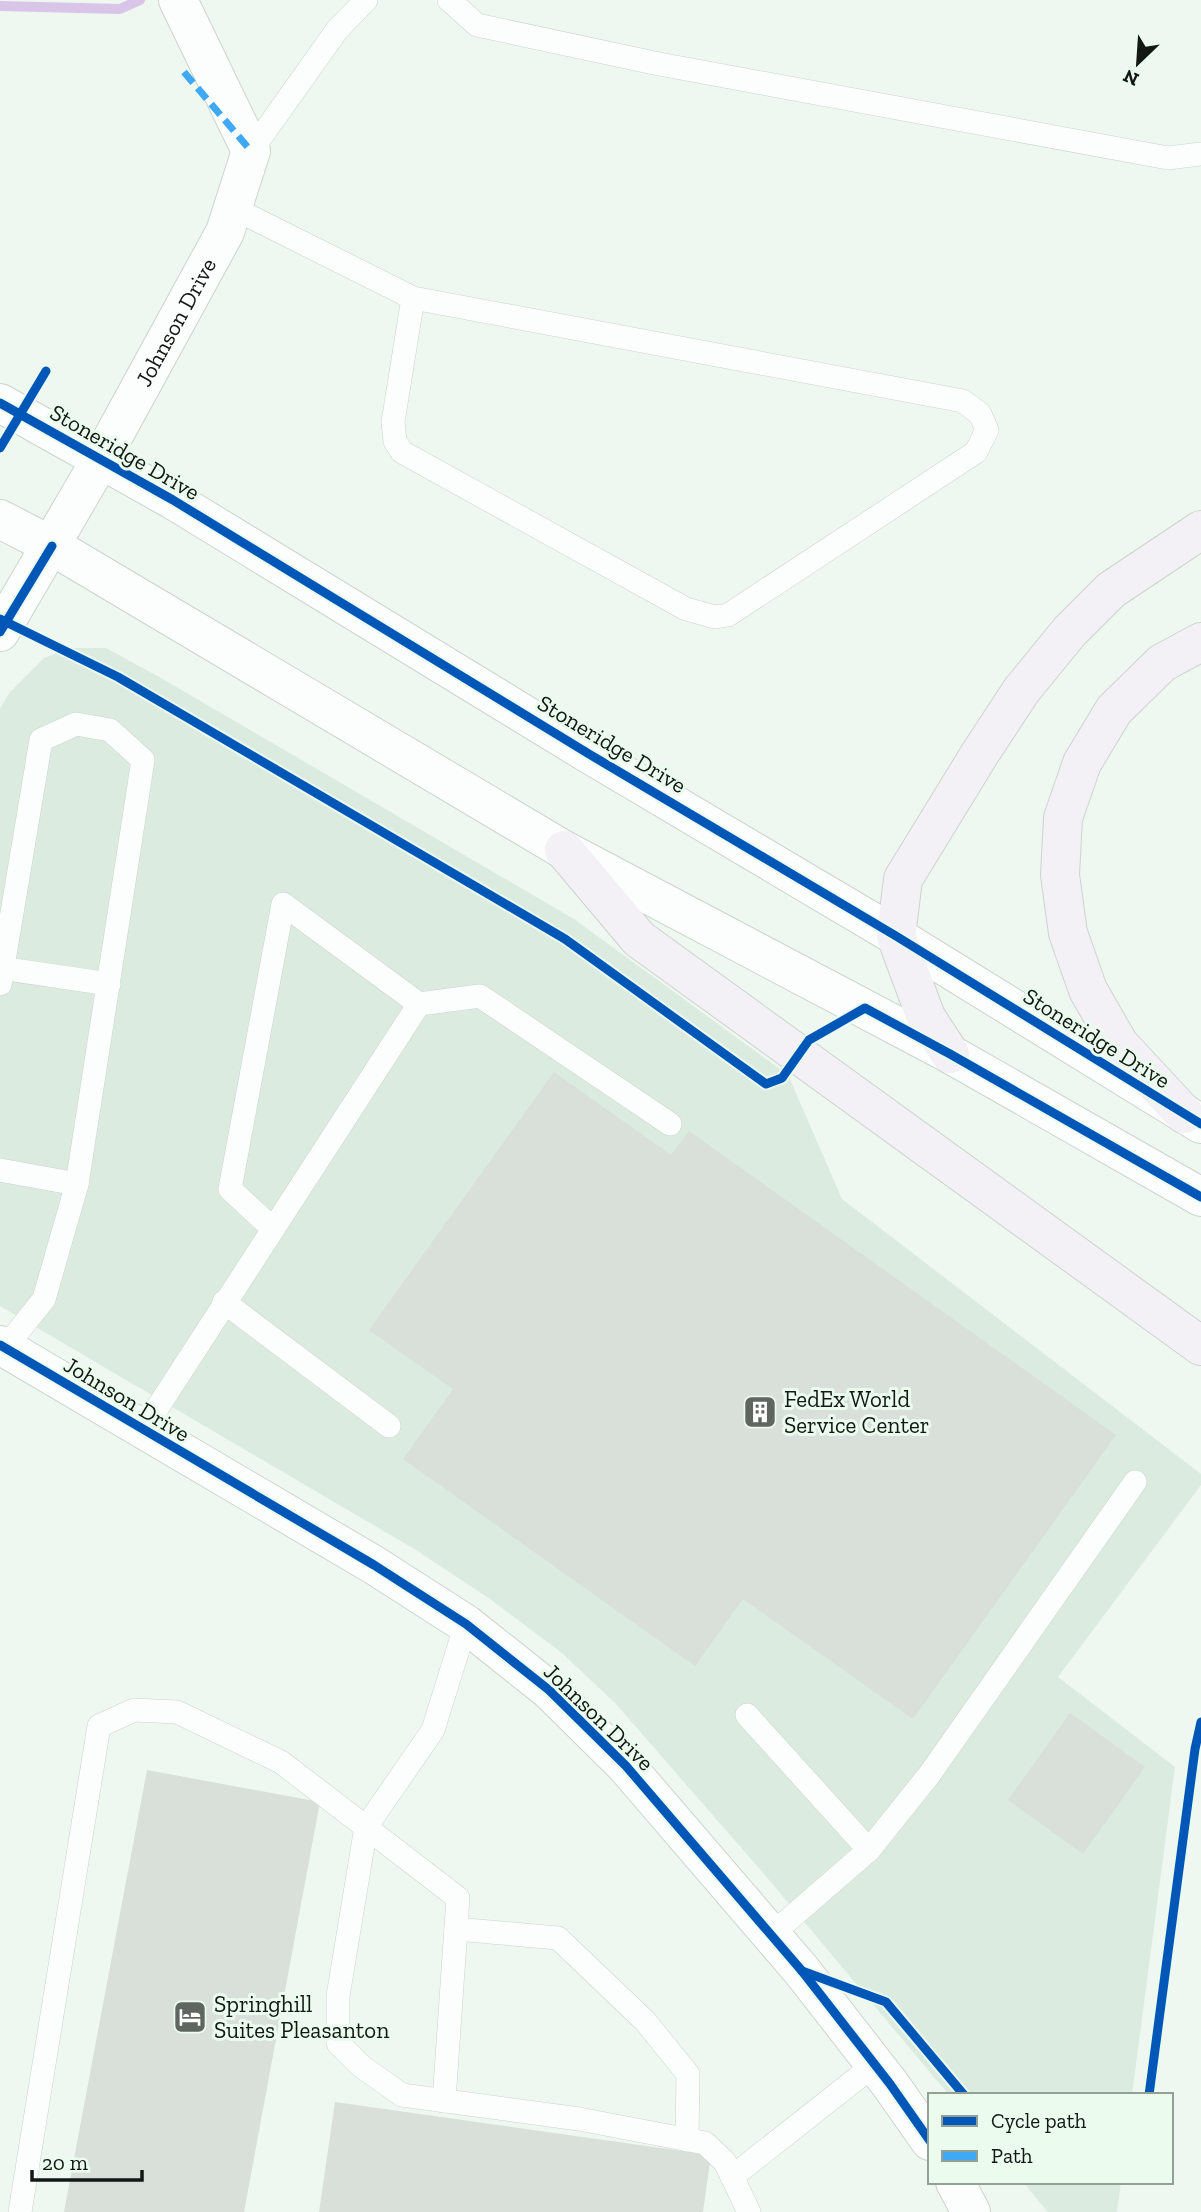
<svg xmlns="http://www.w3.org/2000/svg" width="1201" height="2212" viewBox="0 0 1201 2212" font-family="'Zilla Slab',serif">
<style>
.built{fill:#dbebdf}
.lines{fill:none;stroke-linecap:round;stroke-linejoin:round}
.stream{stroke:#d9c5e8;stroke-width:10}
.building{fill:#d8e0d9}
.service-casing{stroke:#ccd4cd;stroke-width:24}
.minor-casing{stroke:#ccd4cd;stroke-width:40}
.tertiary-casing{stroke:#ccd4cd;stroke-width:40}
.secondary-casing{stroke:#ccd4cd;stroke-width:40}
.motorway-casing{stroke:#ced3cf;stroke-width:40}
.service{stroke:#fcfefd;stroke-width:23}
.minor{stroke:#fcfefd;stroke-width:38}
.tertiary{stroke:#fcfefd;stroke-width:38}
.secondary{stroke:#fcfefd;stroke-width:38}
.motorway{stroke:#f3f0f6;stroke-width:38}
.quiet{stroke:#3fa9f5;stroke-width:7;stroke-dasharray:14 7;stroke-linecap:butt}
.cycleway-casing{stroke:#ebfbee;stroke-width:13}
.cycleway{stroke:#0057b8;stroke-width:9}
.labels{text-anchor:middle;stroke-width:6;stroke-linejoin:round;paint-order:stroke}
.street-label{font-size:23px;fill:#121813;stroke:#ebfbee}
.poi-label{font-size:23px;fill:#121813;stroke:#ebfbee;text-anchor:start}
</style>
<rect width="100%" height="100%" fill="#eef8f0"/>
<!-- built -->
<g class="built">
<path d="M 70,648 L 106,648 L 161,678 L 574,919 L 788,1075 L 842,1199 L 1201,1474 L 1201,1485 L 1058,1677 L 1175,1767 L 1132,2095 L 949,2095 L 770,1881 L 616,1704 L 562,1653 L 490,1599 L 416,1550 L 0,1306 L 0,709 L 10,692 L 44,658 Z"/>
<path d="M 1023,2182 L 1121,2182 L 1117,2212 L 1048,2212 Z"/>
</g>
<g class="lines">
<!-- stream -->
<path class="stream" d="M 0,6 L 120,9 L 140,0"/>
</g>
<!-- building -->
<g class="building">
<path d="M 554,1072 L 671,1155 L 689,1131 L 1116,1435 L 913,1719 L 743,1599 L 695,1666 L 403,1459 L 453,1389 L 369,1330 Z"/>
<path d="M 1070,1713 L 1145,1767 L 1083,1854 L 1008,1800 Z"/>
<path d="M 147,1770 L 320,1802 L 244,2212 L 64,2212 Z"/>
<path d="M 335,2102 L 711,2155 L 703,2212 L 319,2212 Z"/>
</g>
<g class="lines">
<defs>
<g id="service">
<path d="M 449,0 L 477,25 L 659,64 L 1168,158 L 1201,154"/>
<path d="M 251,151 L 337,30 L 366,0"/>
<path d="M 233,208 L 413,298 L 963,401 L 980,414 L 987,430 L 976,452 L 728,615 L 715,617 L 686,609 L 402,452 L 395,441 L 393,422 L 413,298"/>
<path d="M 0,968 L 109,984"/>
<path d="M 0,984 L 41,740 L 76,724 L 110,730 L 143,760 L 77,1184 L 44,1299 L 5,1348"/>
<path d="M 419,1004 L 480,996 L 670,1124"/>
<path d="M 0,1170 L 77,1184"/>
<path d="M 224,1302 L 389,1426"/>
<path d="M 143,1430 L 419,1004 L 283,904 L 230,1189 L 273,1229"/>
<path d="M 466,1624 L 433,1730 L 366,1827 L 338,1996 L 338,2043 L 361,2066 L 402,2095 L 579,2119 L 705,2143 L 725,2162 L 749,2212"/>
<path d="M 747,1715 L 869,1850 L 771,1935"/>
<path d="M 869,1850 L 929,1775 L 1135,1482"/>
<path d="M 456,1929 L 558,1938 L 645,2021 L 688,2074 L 687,2140"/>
<path d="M 732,2177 L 874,2065"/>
<path d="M 20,2212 L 99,1726 L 134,1710 L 177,1712 L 281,1762 L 458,1898 L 444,2101"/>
</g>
<g id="minor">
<path id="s1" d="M 101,459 L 225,232 L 251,151 L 178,0"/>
</g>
<g id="tertiary">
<path d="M 0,632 L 101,459"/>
<path d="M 0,1345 L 374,1565 L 466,1624 L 549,1690 L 626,1766 L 802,1971 L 890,2084 L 930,2141"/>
<path d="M 955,2182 L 971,2212"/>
</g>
<g id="secondary">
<path d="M 0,403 L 173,500 L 589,754 L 896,936 L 1201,1124"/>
<path d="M 0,519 L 52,546 L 564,850 L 950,1054 L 1201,1197"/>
</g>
<g id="motorway">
<path d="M 564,850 L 639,939 L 1201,1346"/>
<path d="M 950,1054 L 926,1017 L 896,936 L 903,879 L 979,755 L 1021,691 L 1069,632 L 1111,590 L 1201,530"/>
<path d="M 1184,1114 L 1119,1044 L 1088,990 L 1068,933 L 1060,875 L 1063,818 L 1082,763 L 1114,710 L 1162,663 L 1201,642"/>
</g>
</defs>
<!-- service casing -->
<use href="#service" class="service-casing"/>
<!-- minor casing -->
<use href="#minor" class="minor-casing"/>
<!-- tertiary casing -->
<use href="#tertiary" class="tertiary-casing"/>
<!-- secondary casing -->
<use href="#secondary" class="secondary-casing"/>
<!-- motorway casing -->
<use href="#motorway" class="motorway-casing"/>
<!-- service -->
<use href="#service" class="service"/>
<!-- minor -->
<use href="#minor" class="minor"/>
<!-- tertiary -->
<use href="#tertiary" class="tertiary"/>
<!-- secondary -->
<use href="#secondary" class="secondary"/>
<!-- motorway -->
<use href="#motorway" class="motorway"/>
<!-- quiet -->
<path class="quiet" d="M 184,72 L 251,151"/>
<defs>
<g id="cycleway">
<path d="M 0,403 L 173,500 L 589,754 L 896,936 L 1201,1124"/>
<path d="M 0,448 L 46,371"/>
<path d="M 0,619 L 118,677 L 565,939 L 766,1084 L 782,1078 L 809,1040 L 865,1008 L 950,1054 L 1201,1197"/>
<path d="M 0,632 L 52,546"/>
<path d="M 0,1345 L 374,1565 L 466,1624 L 549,1690 L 626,1766 L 802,1971 L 890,2084 L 930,2141"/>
<path d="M 802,1971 L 886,2002 L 964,2095"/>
<path d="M 1149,2095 L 1195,1749 L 1201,1722"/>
</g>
</defs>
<!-- cycleway casing -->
<use href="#cycleway" class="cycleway-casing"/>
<!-- cycleway -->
<use href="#cycleway" class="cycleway"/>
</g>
<!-- icons -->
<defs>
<symbol id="building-square" viewBox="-11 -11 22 22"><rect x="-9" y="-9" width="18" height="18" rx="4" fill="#5f6660" stroke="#ebfbee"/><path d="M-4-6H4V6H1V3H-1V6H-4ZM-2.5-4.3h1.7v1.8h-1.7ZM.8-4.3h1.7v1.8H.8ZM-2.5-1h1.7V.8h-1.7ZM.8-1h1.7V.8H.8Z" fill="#fff"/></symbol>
<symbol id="hotel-square" viewBox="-11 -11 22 22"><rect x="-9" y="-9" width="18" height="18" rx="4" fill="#5f6660" stroke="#ebfbee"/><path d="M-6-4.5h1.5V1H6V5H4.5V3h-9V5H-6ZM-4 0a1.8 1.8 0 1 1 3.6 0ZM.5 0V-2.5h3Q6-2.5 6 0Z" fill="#fff"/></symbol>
</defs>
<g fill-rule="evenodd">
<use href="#building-square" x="741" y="1393" width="38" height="38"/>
<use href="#hotel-square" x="171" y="1998" width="38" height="38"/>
</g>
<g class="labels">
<!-- street labels -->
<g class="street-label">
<text dy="8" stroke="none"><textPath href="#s1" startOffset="156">Johnson Drive</textPath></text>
<text transform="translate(125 452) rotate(30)" y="8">Stoneridge Drive</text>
<text transform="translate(612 744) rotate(31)" y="8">Stoneridge Drive</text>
<text transform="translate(1097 1038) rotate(32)" y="8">Stoneridge Drive</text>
<text transform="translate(127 1399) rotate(31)" y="8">Johnson Drive</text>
<text transform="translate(599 1717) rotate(44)" y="8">Johnson Drive</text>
</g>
<!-- poi labels -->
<g class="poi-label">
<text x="784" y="1407">FedEx World<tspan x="784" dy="26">Service Center</tspan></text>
<text x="214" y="2012">Springhill<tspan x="214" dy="26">Suites Pleasanton</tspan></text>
</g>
</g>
<!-- legend -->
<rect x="928" y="2093" width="245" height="91" fill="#ebfbee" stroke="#94a096" stroke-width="2"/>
<rect x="942" y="2116" width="35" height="10" fill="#0057b8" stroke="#94a096" stroke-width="2"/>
<text x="991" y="2128" font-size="21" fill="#121813">Cycle path</text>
<rect x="942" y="2151" width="35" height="10" fill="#3fa9f5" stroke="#94a096" stroke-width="2"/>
<text x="991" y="2163" font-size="21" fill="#121813">Path</text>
<!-- north arrow -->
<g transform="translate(1138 63) rotate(205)" stroke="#ebfbee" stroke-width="5" paint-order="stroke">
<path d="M0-5L12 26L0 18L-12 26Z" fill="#121813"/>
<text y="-10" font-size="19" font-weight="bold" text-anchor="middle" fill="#121813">N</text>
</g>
<!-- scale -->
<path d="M32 2170v10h110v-10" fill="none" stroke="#121813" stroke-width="3.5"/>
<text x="42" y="2170" font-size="21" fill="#121813" stroke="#ebfbee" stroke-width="5" paint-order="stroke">20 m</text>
</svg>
